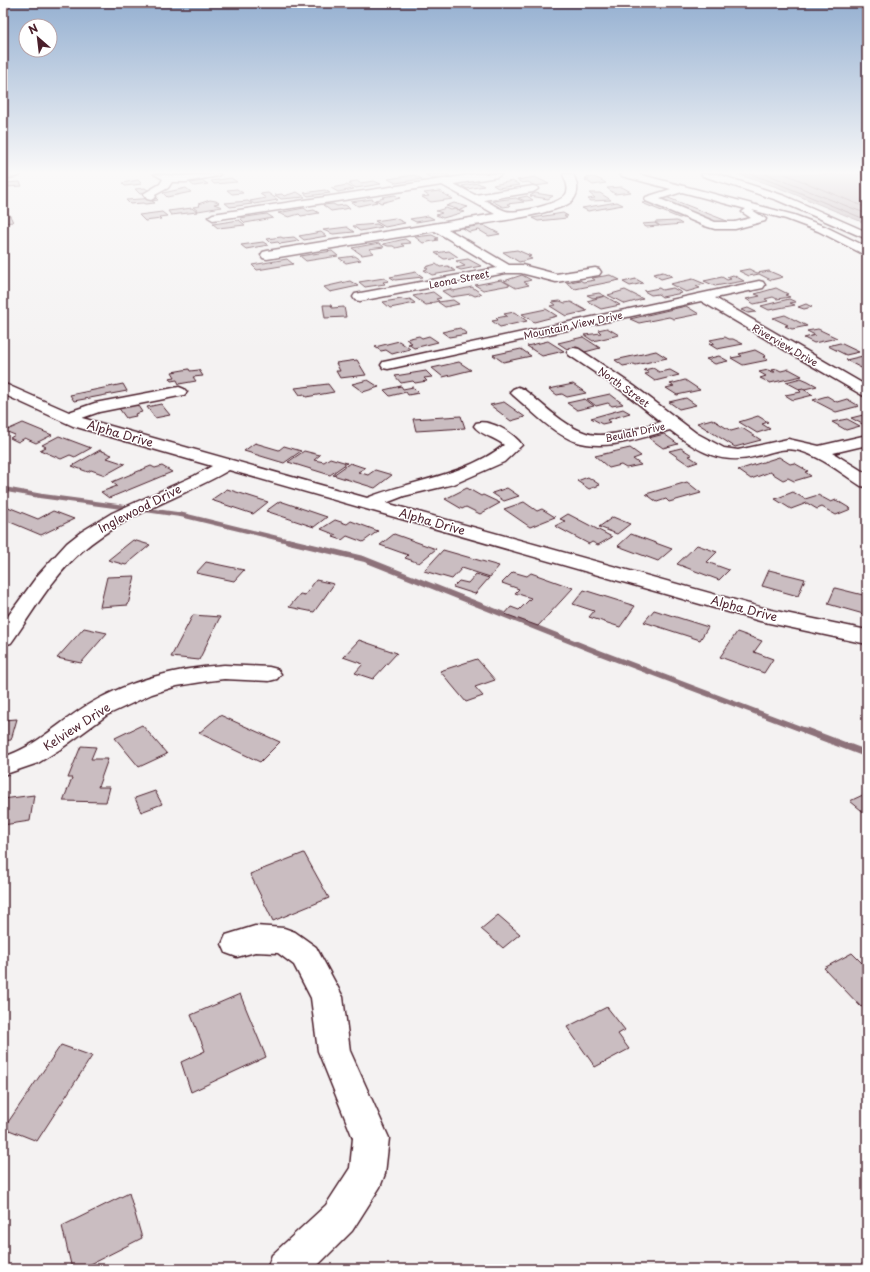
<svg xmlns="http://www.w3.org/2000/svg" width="870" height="1272" viewBox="0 0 870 1272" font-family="'Playpen Sans',sans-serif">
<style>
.water{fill:#baa9ae;stroke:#8d727a}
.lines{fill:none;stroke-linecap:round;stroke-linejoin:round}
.shore{stroke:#77565f;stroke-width:1}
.stream-far2{stroke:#8d727a;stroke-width:4.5}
.stream-far1{stroke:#8d727a;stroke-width:5.5}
.stream{stroke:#8d727a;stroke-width:7}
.building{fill:#cabdc1;stroke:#4a1f2b}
.minor-casing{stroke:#4a1f2b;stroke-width:3}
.major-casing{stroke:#4a1f2b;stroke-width:3}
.minor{fill:#fff;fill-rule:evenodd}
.major{fill:#fff;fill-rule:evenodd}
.labels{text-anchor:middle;stroke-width:3;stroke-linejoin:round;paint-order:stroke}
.far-street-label{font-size:10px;fill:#4a1f2b;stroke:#fff}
.street-label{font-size:12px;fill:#4a1f2b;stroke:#fff}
</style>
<rect width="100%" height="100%" fill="#f4f2f2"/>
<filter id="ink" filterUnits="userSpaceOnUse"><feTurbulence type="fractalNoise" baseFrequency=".025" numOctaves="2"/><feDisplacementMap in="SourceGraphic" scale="8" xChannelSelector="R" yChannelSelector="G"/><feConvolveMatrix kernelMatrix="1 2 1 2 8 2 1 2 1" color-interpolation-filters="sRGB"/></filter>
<g filter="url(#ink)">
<!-- water -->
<path class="water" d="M 737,174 L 867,174 L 867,224 L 777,187 Z"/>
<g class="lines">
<!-- shore -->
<g class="shore">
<path d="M 750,174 L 779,184 L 867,220"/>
<path d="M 766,174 L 867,214"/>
<path d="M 785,174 L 867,208"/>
</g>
<!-- stream-far2 -->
<g class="stream-far2">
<path d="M 3,489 L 41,496 L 131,508"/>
<path d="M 140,509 L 182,515 L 293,542"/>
</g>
<!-- stream-far1 -->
<path class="stream-far1" d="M 288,541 L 364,559 L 600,653 L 809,732"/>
<!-- stream -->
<path class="stream" d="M 806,731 L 867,754"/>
</g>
<!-- building -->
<g class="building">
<path d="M 425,174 L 447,174 L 450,176 L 433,179 Z"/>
<path d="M 414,175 L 422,179 L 396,183 L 388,179 Z"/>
<path d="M 535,177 L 549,184 L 535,186 L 528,182 L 522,183 L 517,180 Z"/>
<path d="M 593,177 L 599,179 L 606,183 L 593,185 L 585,180 L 589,180 L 585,178 Z"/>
<path d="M 231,178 L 237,182 L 214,184 L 211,181 Z"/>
<path d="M 138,180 L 142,184 L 125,186 L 122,183 Z"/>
<path d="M 203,181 L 208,184 L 194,186 L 190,183 Z"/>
<path d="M 357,181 L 360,183 L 374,181 L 381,184 L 356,188 L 349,184 L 352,183 L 350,182 Z"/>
<path d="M 512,181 L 520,185 L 498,188 L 493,185 Z"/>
<path d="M 20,182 L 22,186 L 6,187 L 4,183 Z"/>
<path d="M 478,183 L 484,186 L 467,189 L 462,186 Z"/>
<path d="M 347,185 L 354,189 L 338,192 L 331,188 Z"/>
<path d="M 622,187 L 631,192 L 615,194 L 607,188 Z"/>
<path d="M 145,188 L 151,192 L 140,194 L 135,189 Z"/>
<path d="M 186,188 L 191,192 L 167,197 L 163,193 Z"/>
<path d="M 237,189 L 243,193 L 232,194 L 227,190 Z"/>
<path d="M 325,190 L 330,193 L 308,196 L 304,193 Z"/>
<path d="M 439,191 L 453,199 L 431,202 L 422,197 L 429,196 L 424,193 Z"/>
<path d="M 297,192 L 305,197 L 281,199 L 275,195 L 282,194 L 284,196 Z"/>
<path d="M 268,193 L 278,200 L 254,204 L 250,201 L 266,198 L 260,194 Z"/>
<path d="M 535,193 L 553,196 L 548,199 L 530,196 Z"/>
<path d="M 589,193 L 600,193 L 611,200 L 591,201 L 588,199 L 595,198 Z"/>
<path d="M 395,195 L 400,198 L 381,203 L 376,200 L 384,198 L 382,197 Z"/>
<path d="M 527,196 L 533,200 L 525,201 L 518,198 Z"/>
<path d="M 666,197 L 709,214 L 727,221 L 715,224 L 655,199 Z"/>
<path d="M 156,198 L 158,200 L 152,201 L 155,203 L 145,204 L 143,203 L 130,204 L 126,200 Z"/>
<path d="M 516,198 L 524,202 L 507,204 L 510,206 L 503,207 L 492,201 Z"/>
<path d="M 372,199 L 377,202 L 358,206 L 351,202 Z"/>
<path d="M 210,200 L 216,201 L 219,203 L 214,204 L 222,207 L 198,211 L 193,207 L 200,206 L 198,204 Z"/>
<path d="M 248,201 L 252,204 L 230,207 L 225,203 Z"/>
<path d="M 617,202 L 623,205 L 588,211 L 582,208 Z"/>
<path d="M 648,202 L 685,217 L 679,218 L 642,203 Z"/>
<path d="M 454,203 L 468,207 L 460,210 L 446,206 Z"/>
<path d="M 333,204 L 337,206 L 345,205 L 350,208 L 331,211 L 323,205 Z"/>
<path d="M 192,208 L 197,212 L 171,215 L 168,211 Z"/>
<path d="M 304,208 L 308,211 L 314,210 L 319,213 L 301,216 L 299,214 L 289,217 L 278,213 Z"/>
<path d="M 446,208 L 451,210 L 455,209 L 464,212 L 443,218 L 436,215 L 442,213 L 436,211 Z"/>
<path d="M 162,212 L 167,216 L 159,217 L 161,219 L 145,221 L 139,215 Z"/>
<path d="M 563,213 L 568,216 L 564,216 L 567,218 L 538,221 L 532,218 Z"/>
<path d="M 9,214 L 13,222 L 3,223 L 3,215 Z"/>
<path d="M 267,214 L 273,218 L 245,223 L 240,218 Z"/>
<path d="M 428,216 L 434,219 L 416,222 L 410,219 Z"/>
<path d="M 395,218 L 405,223 L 385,227 L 375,221 Z"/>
<path d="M 239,220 L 245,225 L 218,228 L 213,224 Z"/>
<path d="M 677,221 L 682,224 L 660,226 L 655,222 Z"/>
<path d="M 655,223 L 659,226 L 646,227 L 642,224 Z"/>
<path d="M 377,224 L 382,227 L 360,231 L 353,226 Z"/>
<path d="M 483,225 L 500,234 L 489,236 L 479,230 L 469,232 L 463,228 Z"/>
<path d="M 347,227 L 354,232 L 333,234 L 323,230 Z"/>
<path d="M 321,232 L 326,236 L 304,240 L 299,236 Z"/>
<path d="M 432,235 L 438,238 L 435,239 L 438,240 L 423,243 L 415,237 Z"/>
<path d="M 281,237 L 283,238 L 294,237 L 299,241 L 280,244 L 278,242 L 271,243 L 267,239 Z"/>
<path d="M 405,239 L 411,243 L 401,244 L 404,246 L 396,248 L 393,246 L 388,246 L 383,244 Z"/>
<path d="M 263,242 L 268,245 L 246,249 L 241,245 Z"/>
<path d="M 379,243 L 384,247 L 369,249 L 374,253 L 362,255 L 352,248 Z"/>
<path d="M 517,250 L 531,256 L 528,257 L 532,259 L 519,262 L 503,252 Z"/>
<path d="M 332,251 L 338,256 L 306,261 L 300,256 Z"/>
<path d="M 449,251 L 458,257 L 444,259 L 435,253 Z"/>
<path d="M 355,256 L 361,260 L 346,263 L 339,258 Z"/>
<path d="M 287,259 L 293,264 L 257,270 L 252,265 Z"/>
<path d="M 468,259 L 481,266 L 461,270 L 456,268 L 465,266 L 456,261 Z"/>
<path d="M 436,264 L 440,267 L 448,266 L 455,271 L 432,275 L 424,270 L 428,269 L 425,267 Z"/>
<path d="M 749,269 L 757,273 L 769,271 L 783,277 L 771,280 L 759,274 L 749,276 L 739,271 Z"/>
<path d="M 416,272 L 423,277 L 395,280 L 390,277 Z"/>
<path d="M 663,272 L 672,276 L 661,279 L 653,274 Z"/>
<path d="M 522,275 L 531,280 L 524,282 L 529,285 L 516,288 L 504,281 Z"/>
<path d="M 610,275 L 620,280 L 575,289 L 566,283 L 580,280 L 583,282 L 595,280 L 592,278 Z"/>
<path d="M 733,275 L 744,281 L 715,286 L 704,281 L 722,277 L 727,280 L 731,279 L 727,277 Z"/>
<path d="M 384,278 L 389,281 L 383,282 L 385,284 L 365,287 L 359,282 Z"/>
<path d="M 636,279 L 643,283 L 630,286 L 623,282 Z"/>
<path d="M 693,279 L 705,284 L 696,286 L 700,288 L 686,292 L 670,284 Z"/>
<path d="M 501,280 L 510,285 L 483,290 L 475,285 Z"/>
<path d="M 350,281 L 358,286 L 330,292 L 324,287 Z"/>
<path d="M 472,287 L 482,294 L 475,296 L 471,294 L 451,297 L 442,291 L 450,289 L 453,291 Z"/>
<path d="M 659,288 L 662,290 L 673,288 L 682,293 L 662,297 L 658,294 L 651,295 L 644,291 Z"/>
<path d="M 776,288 L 788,294 L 785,295 L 790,297 L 777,299 L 773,297 L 765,299 L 768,301 L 754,304 L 746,299 L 760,296 L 755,294 Z"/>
<path d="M 625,290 L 643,299 L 625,304 L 608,295 Z"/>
<path d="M 433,292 L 441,298 L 436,299 L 439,301 L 430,303 L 432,304 L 426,305 L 413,296 Z"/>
<path d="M 599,293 L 605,296 L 593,298 L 587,295 Z"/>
<path d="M 605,296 L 620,305 L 601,309 L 587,301 Z"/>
<path d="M 402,299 L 404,300 L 410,299 L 415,303 L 390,308 L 383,302 Z"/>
<path d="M 789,299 L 796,302 L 790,303 L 795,305 L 769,310 L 761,306 Z"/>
<path d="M 453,300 L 459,304 L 445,307 L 438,302 Z"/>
<path d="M 560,301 L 565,303 L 571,302 L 587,311 L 566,316 L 550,306 L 556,305 L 552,302 Z"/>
<path d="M 806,304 L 812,307 L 804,309 L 798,307 Z"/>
<path d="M 323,305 L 331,305 L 332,308 L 344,307 L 346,317 L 325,318 Z"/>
<path d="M 686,306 L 699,314 L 674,319 L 669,317 L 639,323 L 630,319 Z"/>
<path d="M 748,308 L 756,312 L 748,313 L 741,310 Z"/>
<path d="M 546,309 L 557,316 L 534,322 L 522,314 Z"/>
<path d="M 514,312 L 527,321 L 500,327 L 492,321 L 498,320 L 496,318 L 507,316 L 504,314 Z"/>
<path d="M 785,315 L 807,326 L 792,329 L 785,326 L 788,325 L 773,318 Z"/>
<path d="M 460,328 L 467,334 L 449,337 L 442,332 Z"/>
<path d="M 607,328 L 619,335 L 593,341 L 584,335 L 601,333 L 598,330 Z"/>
<path d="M 818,329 L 837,338 L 814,343 L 804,338 L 815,335 L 807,331 Z"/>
<path d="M 419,336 L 422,338 L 429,336 L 438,342 L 414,348 L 408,344 L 412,343 L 406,339 Z"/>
<path d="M 583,337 L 600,348 L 585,352 L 577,347 L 567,349 L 558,343 Z"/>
<path d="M 725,337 L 729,339 L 733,339 L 743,344 L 717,349 L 709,344 L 714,343 L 710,340 Z"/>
<path d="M 399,341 L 410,349 L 392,354 L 386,350 L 381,351 L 375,347 Z"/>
<path d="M 548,341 L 564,351 L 542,356 L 527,346 Z"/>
<path d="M 840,343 L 859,352 L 846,355 L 828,346 Z"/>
<path d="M 521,349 L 531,356 L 503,362 L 493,355 Z"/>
<path d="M 755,350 L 766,356 L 763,357 L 768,360 L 743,365 L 731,358 L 742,356 L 739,354 Z"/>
<path d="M 656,351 L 667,358 L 636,365 L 634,364 L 623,366 L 615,360 Z"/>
<path d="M 867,355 L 867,371 L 846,360 Z"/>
<path d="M 719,356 L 728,361 L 715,364 L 706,359 Z"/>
<path d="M 357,360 L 366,375 L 340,378 L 336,371 L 340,371 L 336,363 Z"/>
<path d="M 459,362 L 471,370 L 443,377 L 432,368 Z"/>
<path d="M 653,368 L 659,372 L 670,370 L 679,375 L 655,381 L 645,374 L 649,373 L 644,370 Z"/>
<path d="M 189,369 L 190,371 L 199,370 L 203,376 L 193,377 L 196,381 L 179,384 L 177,380 L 171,381 L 169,378 L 175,377 L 172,372 Z"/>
<path d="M 777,369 L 781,371 L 789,369 L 802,376 L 770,383 L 760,378 L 766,376 L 759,372 L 768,370 L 773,372 L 775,372 L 772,370 Z"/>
<path d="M 426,371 L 432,377 L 424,378 L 427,381 L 415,383 L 413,381 L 401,383 L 395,376 Z"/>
<path d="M 801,378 L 808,381 L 817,386 L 801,390 L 786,382 Z"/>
<path d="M 368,380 L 379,387 L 363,392 L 352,384 Z"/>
<path d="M 685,380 L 700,390 L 677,395 L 666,388 L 674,386 L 670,384 Z"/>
<path d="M 123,384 L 127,391 L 74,401 L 70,395 Z"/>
<path d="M 328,384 L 334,392 L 306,397 L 304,394 L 300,395 L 295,388 Z"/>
<path d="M 573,384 L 586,393 L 567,397 L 562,394 L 557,395 L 549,389 Z"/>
<path d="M 401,386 L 403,389 L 413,387 L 419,393 L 408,395 L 406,392 L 390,396 L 384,390 Z"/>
<path d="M 803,389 L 813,395 L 793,400 L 785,395 L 801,392 L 799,390 Z"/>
<path d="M 610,394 L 623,404 L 612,406 L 608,403 L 596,406 L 587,399 Z"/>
<path d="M 827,396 L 837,402 L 847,399 L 859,406 L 836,412 L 813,400 Z"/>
<path d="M 686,398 L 696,405 L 679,409 L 669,402 Z"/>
<path d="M 585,399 L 594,406 L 577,410 L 567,403 Z"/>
<path d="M 504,402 L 525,417 L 511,421 L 490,405 Z"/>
<path d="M 136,403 L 142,412 L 135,414 L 136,416 L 126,418 L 118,407 Z"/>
<path d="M 161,404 L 170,415 L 155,418 L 147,407 Z"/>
<path d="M 623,409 L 630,413 L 607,420 L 611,422 L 602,424 L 591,418 Z"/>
<path d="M 867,414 L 866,426 L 851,418 Z"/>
<path d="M 461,416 L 465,428 L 416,431 L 413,419 Z"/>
<path d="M 758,416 L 768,422 L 762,424 L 770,429 L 757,433 L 739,422 Z"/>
<path d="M 712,419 L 731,431 L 742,428 L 761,440 L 735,447 L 697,423 Z"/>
<path d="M 847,419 L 860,426 L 846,430 L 832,422 Z"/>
<path d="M 23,423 L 52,435 L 36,443 L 25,438 L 18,442 L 10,438 L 15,435 L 5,431 Z"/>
<path d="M 664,434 L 678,444 L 663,448 L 649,438 Z"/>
<path d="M 59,436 L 91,448 L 75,457 L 70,455 L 61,459 L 40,450 L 46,447 L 42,445 Z"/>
<path d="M 255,443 L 279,450 L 284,446 L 301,451 L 284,463 L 244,451 Z"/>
<path d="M 630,448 L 641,456 L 633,459 L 641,465 L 626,468 L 621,465 L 609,468 L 595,456 Z"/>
<path d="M 681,448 L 692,455 L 689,456 L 698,462 L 689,465 L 669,451 Z"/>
<path d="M 100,450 L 112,455 L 107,458 L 125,464 L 105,475 L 91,470 L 88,472 L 72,466 Z"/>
<path d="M 304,451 L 320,455 L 314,460 L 324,462 L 330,458 L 347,463 L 330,475 L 288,462 Z"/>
<path d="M 779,457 L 790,464 L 794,463 L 808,471 L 805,472 L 811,476 L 794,481 L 788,478 L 783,480 L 770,472 L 751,479 L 738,470 Z"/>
<path d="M 350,463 L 365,468 L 358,472 L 368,475 L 375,470 L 392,475 L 375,488 L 333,475 Z"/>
<path d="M 151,466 L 155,468 L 162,466 L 172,472 L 109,498 L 101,492 L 117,486 L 112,482 Z"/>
<path d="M 588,477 L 600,485 L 589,489 L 577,481 Z"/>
<path d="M 687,482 L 701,493 L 669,502 L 666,499 L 657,502 L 646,494 Z"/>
<path d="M 467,488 L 481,496 L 483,495 L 500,503 L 480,514 L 466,507 L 462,509 L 445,499 Z"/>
<path d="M 507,488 L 519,496 L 504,501 L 492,493 Z"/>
<path d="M 227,489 L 268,502 L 253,514 L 211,500 Z"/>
<path d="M 793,492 L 805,499 L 818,495 L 831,502 L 836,500 L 851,509 L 836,515 L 822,507 L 817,509 L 807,503 L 791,509 L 775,499 Z"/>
<path d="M 280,501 L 327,517 L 314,527 L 266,511 Z"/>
<path d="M 524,502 L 537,511 L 542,509 L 555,517 L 530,527 L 504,509 Z"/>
<path d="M 8,507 L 38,519 L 53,511 L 74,519 L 41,535 L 3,519 L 3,510 Z"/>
<path d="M 568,514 L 612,537 L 598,545 L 592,542 L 589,544 L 555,526 L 565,521 L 560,519 Z"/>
<path d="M 613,517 L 630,524 L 617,534 L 599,527 Z"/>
<path d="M 335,520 L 347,524 L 351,521 L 378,531 L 363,542 L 347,536 L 342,540 L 333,537 L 336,535 L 321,529 Z"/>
<path d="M 394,534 L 436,549 L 419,563 L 405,558 L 408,555 L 380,545 Z"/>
<path d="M 631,534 L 672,549 L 658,561 L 618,546 Z"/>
<path d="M 133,540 L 150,545 L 126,565 L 108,560 Z"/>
<path d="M 697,545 L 717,552 L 707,562 L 729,570 L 719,580 L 677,564 Z"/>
<path d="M 443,550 L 499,566 L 490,577 L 462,568 L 452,579 L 424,571 Z"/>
<path d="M 206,562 L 244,570 L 234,581 L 196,573 Z"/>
<path d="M 769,570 L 805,579 L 798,596 L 762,586 Z"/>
<path d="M 513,572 L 527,576 L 531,573 L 573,588 L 538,626 L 505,614 L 511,607 L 519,610 L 531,598 L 515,593 L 519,589 L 502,583 Z"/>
<path d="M 476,574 L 489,578 L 475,594 L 453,587 L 459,581 L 468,583 Z"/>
<path d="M 135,576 L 128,605 L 100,607 L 107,577 Z"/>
<path d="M 316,580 L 334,584 L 314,612 L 289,607 L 300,594 L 305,595 Z"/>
<path d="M 835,588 L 867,596 L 867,615 L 828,604 Z"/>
<path d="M 584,590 L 635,606 L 620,627 L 589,617 L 594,611 L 573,604 Z"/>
<path d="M 654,610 L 708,627 L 700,640 L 644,622 Z"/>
<path d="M 193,615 L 220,617 L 199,660 L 171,657 Z"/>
<path d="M 84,628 L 107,633 L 81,663 L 57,658 Z"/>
<path d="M 737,632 L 762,641 L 754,652 L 773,659 L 764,673 L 720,657 Z"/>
<path d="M 359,640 L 397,653 L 373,679 L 355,673 L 363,664 L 343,657 Z"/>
<path d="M 477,659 L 495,680 L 475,687 L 483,696 L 466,702 L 440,671 Z"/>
<path d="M 220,715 L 280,742 L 260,762 L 199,733 Z"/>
<path d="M 17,719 L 11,740 L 3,741 L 3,720 Z"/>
<path d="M 142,725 L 167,754 L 139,767 L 115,738 Z"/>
<path d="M 81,746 L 96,747 L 91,759 L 108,759 L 98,787 L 110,787 L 106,802 L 63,801 L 72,778 L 68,778 Z"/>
<path d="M 155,791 L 162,804 L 141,812 L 135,798 Z"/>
<path d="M 867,793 L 867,815 L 850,801 Z"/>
<path d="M 34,795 L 30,821 L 3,825 L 3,799 Z"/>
<path d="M 304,853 L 329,898 L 273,921 L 250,874 Z"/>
<path d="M 498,915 L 520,934 L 503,948 L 481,929 Z"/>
<path d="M 852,953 L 867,968 L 867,1004 L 861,1007 L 824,968 Z"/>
<path d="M 240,994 L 266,1057 L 191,1092 L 181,1062 L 205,1051 L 191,1015 Z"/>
<path d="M 607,1007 L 625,1030 L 618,1034 L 629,1049 L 595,1067 L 567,1027 Z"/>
<path d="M 61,1045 L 92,1056 L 37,1141 L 4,1128 Z"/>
<path d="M 129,1193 L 142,1238 L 81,1269 L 72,1269 L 62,1226 Z"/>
</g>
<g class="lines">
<defs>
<g id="minor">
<path d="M 3,174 L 21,174 L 19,176 L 3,179 Z"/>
<path d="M 154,174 L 179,176 L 220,174 L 218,176 L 186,182 L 172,182 L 168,188 L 155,195 L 156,197 L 151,200 L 147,199 L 143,194 L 160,184 L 163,179 Z"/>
<path d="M 476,174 L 502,174 L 497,177 L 454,184 L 475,195 L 533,186 L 537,187 L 538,189 L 533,192 L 484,200 C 491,203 499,209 506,211 C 515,214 564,204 567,192 C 569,186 565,180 563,174 L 573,174 C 577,183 580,191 573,200 C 561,215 471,225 448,229 L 509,265 L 522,265 L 556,274 L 595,268 L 599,269 L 601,272 L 599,275 L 556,282 L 521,273 L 506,273 L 360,301 L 355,300 L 353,297 L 355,294 L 497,268 L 435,231 L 267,259 L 263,258 L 261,255 L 263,252 L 267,251 L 495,214 L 442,185 L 213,220 L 208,217 L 213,214 Z"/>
<path d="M 620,174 L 638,174 L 794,215 L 826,227 L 867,247 L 867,256 L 818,231 L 786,219 L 752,210 L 766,219 L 765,221 L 735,229 L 715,229 L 705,226 L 646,201 L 645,199 L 646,197 L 671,189 L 622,176 ZM 682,192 L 746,209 L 742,212 L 751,218 L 735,222 L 715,222 L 660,199 Z"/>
<path d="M 759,281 L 763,282 L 765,285 L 763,288 L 715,298 L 867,386 L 867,397 L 862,395 L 701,301 L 388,369 L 383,368 L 381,365 L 383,362 L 388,361 Z"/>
<path d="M 574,348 L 579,349 L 634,386 L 696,433 L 724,448 L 738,450 L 788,439 L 819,446 L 867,435 L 867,445 L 833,453 L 867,474 L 867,487 L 861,486 C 841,473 820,455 796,450 C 782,447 771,453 757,456 C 721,466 698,451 670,430 C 640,438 605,452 574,441 C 551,432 531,410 513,395 L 510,392 L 513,389 L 518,387 L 523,389 C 542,403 562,425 586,433 C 605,440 641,427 661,422 L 624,392 L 569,355 L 567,352 L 569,349 Z"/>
<path d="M 3,383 L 69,412 L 95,403 L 179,387 L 184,389 L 187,392 L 184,395 L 99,412 L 82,418 L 367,498 C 412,480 465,476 504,445 C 495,437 480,435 474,426 L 476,423 C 490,419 514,433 522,445 L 504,462 L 454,484 L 404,496 L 386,503 L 771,610 L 867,630 L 867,644 L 760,621 L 229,470 C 181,498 124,514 82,551 C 53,576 33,612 11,643 L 3,645 L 3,623 L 38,575 L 67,543 L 81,532 L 112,513 L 194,476 L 212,466 L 73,426 L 3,394 Z"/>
<path d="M 224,665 L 269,667 L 277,669 L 281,674 L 277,679 L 269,681 L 224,679 L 208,681 L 177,686 L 152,694 L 107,715 L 62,748 L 38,763 L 3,775 L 3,757 C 37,747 61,720 91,703 C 131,680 178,668 224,665 Z"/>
<path d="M 255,926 L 284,928 L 295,932 L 316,947 L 343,997 L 350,1051 L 389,1138 L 385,1174 L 380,1187 L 352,1231 L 314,1269 L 267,1269 L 272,1255 L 326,1205 L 350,1168 L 353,1138 L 318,1051 L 311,998 L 294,965 L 278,953 L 255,952 L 237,957 L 226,953 L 222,944 L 226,935 Z"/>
</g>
<path id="major" d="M 701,174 L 717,174 L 785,196 L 867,232 L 867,239 L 777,200 L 703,176 Z"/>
</defs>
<!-- minor casing -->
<use href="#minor" class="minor-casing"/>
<!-- major casing -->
<use href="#major" class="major-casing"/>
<!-- minor -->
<use href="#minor" class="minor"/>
<!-- major -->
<use href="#major" class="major"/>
</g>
</g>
<!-- sky -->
<linearGradient id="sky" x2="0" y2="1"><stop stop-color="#95b0d1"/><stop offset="0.49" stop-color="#faf9f9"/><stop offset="1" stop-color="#faf9f9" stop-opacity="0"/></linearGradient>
<rect width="870" height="352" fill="url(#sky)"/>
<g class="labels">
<!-- far-street labels -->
<g class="far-street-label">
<text transform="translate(459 279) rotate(-11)" y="4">Leona Street</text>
<text transform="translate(573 325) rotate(-12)" y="4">Mountain View Drive</text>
<text transform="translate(785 345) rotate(30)" y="4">Riverview Drive</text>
<text transform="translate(624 387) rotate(36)" y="4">North Street</text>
<text transform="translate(635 432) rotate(-12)" y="4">Beulah Drive</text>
</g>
<!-- street labels -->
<g class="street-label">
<text transform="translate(120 434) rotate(16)" y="4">Alpha Drive</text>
<text transform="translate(140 509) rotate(-27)" y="4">Inglewood Drive</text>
<text transform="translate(432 522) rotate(16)" y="4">Alpha Drive</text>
<text transform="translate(744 609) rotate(15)" y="4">Alpha Drive</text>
<text transform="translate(77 727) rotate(-33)" y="4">Kelview Drive</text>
</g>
</g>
<!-- margin -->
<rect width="870" height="1272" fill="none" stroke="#fff" stroke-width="16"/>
<rect x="8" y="8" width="854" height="1256" fill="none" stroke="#4a1f2b" stroke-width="1.5" filter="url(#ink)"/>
<!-- north arrow -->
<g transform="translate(38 38) rotate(332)"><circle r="19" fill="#ffffff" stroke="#b7a5aa"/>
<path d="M0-3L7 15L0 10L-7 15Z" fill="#4a1f2b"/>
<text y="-6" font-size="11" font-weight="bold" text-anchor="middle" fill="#4a1f2b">N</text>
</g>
</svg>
